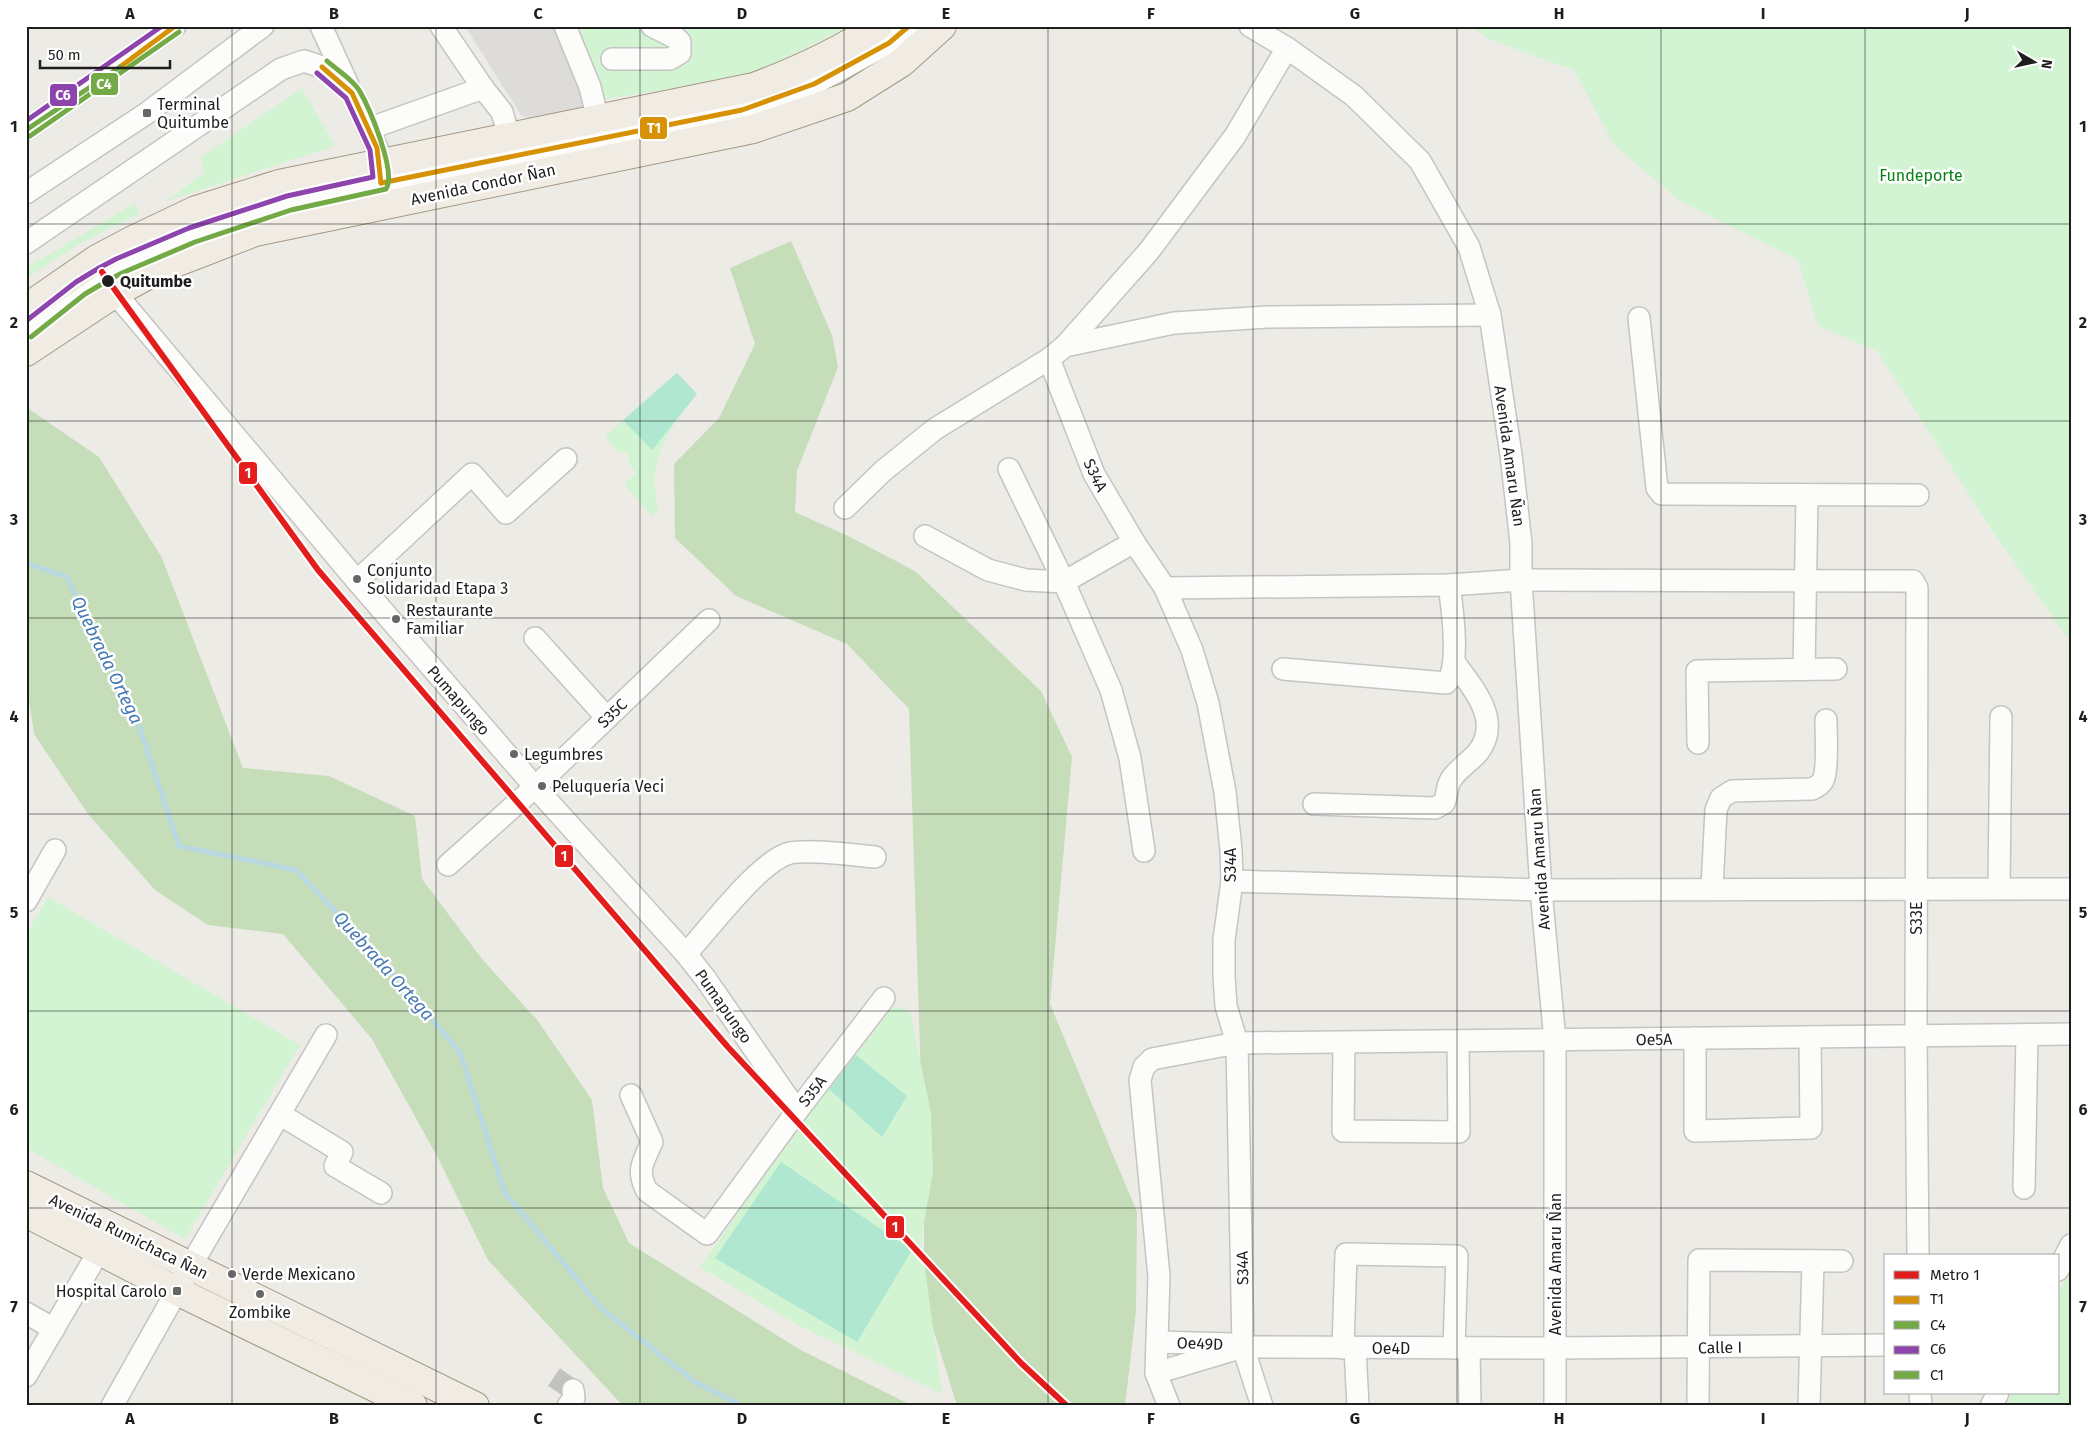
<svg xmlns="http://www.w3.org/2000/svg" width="2097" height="1432" viewBox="0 0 2097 1432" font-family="'Fira Sans',sans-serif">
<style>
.forest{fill:#c6ddba}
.park{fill:#d2f4d3}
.pitch{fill:#afe7d0}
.parking{fill:#dddcda}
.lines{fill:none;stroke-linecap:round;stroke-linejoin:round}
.stream{stroke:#b8d8e2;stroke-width:5}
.minor-tunnel{stroke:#c3c2be;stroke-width:21;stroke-dasharray:21 11;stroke-linecap:butt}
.minor-casing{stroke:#c5c4c2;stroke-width:24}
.major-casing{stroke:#a39982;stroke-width:30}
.minor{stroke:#fcfcfb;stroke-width:21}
.major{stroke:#f1ece3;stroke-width:28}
.bus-1-casing{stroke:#fff;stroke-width:9}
.bus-2-casing{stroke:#fff;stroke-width:9}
.bus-3-casing{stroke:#fff;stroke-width:9}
.bus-4-casing{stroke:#fff;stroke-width:9}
.bus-1{stroke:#d69204;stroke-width:5}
.bus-2{stroke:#73aa45;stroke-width:5}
.bus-3{stroke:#8e44ad;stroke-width:5}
.bus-4{stroke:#73aa45;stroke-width:5}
.metro-1-casing{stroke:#fff;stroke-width:10}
.metro-1{stroke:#e31d1b;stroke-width:6}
.grid{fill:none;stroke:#1e1e1e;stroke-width:1;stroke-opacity:0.55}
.poi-dot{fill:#666664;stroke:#fff;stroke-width:2}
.stop-dot{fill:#1e1e1e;stroke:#fff;stroke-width:2}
.labels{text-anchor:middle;stroke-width:5;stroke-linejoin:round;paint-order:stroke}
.poi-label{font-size:16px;fill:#1e1e1e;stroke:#fff;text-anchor:start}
.park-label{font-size:16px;fill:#068213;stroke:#fff}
.street-label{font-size:16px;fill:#1e1e1e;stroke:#fff}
.stop-label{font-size:16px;font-weight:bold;fill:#1e1e1e;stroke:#fff;text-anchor:start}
.water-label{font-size:18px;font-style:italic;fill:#4579b2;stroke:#fff}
.line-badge{stroke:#fff;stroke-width:2}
.badge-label{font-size:14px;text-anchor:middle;font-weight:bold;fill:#fff}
.neatline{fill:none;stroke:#1e1e1e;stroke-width:2}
.grid-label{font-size:16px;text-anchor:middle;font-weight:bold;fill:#1e1e1e}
</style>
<rect width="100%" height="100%" fill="#ecebe6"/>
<!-- forest -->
<g class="forest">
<path d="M 791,241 L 832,335 L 838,367 L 797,471 L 795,512 L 848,536 L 915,571 L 1041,691 L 1072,757 L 1050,1004 L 1137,1212 L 1136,1311 L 1125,1406 L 957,1406 L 924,1299 L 924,1174 L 909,709 L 847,644 L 736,596 L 675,538 L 674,464 L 719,418 L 755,344 L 730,268 Z"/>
<path d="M 26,407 L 99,457 L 162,558 L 243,768 L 329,776 L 415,816 L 422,879 L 482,959 L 538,1021 L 592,1100 L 603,1188 L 629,1243 L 799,1349 L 907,1403 L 940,1406 L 623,1406 L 488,1260 L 438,1158 L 372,1039 L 283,934 L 208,925 L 155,890 L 88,814 L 34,734 L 26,681 Z"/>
</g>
<!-- park -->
<g class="park">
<path d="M 558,26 L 850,26 L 759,71 L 685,86 L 606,99 Z"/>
<path d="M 1471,26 L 2071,26 L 2071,643 L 1993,532 L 1877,351 L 1818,326 L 1798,260 L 1680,201 L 1614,145 L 1574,70 L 1488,39 Z"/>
<path d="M 302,88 L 335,146 L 166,201 L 205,172 L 200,158 Z"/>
<path d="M 135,203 L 140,213 L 81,243 L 26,278 L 26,268 Z"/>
<path d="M 677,373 L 697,394 C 668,428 645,465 659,510 L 652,516 L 624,484 L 637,473 L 629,464 L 629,455 L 625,452 L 619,453 L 605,437 Z"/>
<path d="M 48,897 L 300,1045 L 185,1239 L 26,1148 L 26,935 Z"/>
<path d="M 894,1006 L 910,1011 L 931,1113 L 933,1172 L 921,1239 L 942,1394 L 796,1324 L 700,1267 L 798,1128 Z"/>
<path d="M 2071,1267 L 2071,1406 L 2007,1406 L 2012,1393 L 2058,1393 L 2058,1294 Z"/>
</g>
<!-- pitch -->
<g class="pitch">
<path d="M 677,373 L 697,394 L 652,450 L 623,420 Z"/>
<path d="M 856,1055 L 907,1096 L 882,1137 L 829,1089 Z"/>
<path d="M 781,1162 L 912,1250 L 857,1342 L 715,1258 Z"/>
</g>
<!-- parking -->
<path class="parking" d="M 465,26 L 558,26 L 606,99 L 604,103 L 530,119 L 521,115 Z"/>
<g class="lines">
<!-- stream -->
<path class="stream" d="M 26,563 L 67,577 L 137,719 L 179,846 L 296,870 L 375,953 L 460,1052 L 505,1193 L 602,1309 L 695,1382 L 743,1406"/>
<!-- minor-tunnel -->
<path class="minor-tunnel" d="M 554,1377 L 573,1390"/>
<defs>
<g id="minor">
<path d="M 321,26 L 348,85"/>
<path d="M 441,26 L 483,88 L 502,112 L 513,151"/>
<path d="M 565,26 L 590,87 L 601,132"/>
<path d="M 1250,26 L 1287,48 L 1354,96 L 1420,161 L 1469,247 L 1490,315 L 1511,455 L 1521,543 L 1521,580 L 1541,890 L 1555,1041 L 1555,1406"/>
<path d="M 612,59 L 670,59 L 680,53 L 680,42 L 676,38 L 652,26"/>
<path d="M 368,129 L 483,88"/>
<path d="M 26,130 L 175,26"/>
<path d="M 26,193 L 147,113 L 263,26"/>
<path d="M 26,243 L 281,69 L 304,61 L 322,67 L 352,93 L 377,148 L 380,178"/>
<path d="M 115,293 L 357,581 L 535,787 L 686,954 L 705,978 L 797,1111"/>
<path d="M 1639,318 L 1657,488 L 1662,494 L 1918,495"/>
<path d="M 26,331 L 81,288 L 119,266 L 192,235 L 242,218 L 289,203 L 381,183 L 742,110 L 814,84 L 889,43 L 909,26"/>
<path d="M 1065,346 L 1174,323 L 1267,317 L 1490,315"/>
<path d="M 1049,359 L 1094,474 L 1134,542 L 1165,588 L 1192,650 L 1208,703 L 1225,792 L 1231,850 L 1232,881 L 1224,940 L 1224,976 L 1226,1006 L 1237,1043 L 1243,1347 L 1262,1406"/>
<path d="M 1009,469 L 1064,582 L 1111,690 L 1130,758 L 1144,851"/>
<path d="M 845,508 L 883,471 L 935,429 L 1049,359 L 1065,346 L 1149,251 L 1235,136 L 1287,48"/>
<path d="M 925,536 L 988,570 L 1026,580 L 1064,582 L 1134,542"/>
<path d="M 357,581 L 472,474 L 506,513 L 566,459"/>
<path d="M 1165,588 L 1449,585 L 1521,580 L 1913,581 L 1917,588 L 1916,1037 L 1918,1256"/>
<path d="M 535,638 L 607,718"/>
<path d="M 1283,669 L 1446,683 C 1461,669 1452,606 1449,585"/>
<path d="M 1804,669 L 1807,495"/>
<path d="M 1698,743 L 1697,671 L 1836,669"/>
<path d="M 1314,804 L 1435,808 L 1444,803 C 1448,795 1446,785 1452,778 C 1459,768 1471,761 1479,751 C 1502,719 1472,687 1454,662"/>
<path d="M 448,865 L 535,787 L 709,620"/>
<path d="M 1232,881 L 1541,890 L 2071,889"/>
<path d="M 1712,888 L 1716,810 L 1721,798 L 1732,791 L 1812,789 C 1818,786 1822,784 1824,778 C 1828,765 1826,734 1826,720"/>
<path d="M 1999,888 L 2001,717"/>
<path d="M 26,901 L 55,850"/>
<path d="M 686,954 C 709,929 760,860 790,853 C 810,849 854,855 875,857"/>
<path d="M 1695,1038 L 1695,1131 L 1811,1128 L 1810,1037"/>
<path d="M 1344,1043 L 1343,1131 L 1459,1132 L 1458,1042"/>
<path d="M 631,1095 L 652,1142 C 643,1162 636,1170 647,1191 L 707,1234 L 797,1111 L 884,998"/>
<path d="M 281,1115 L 342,1152 L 335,1166 L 381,1193"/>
<path d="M 2024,1188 L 2027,1035"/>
<path d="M 2058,1270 L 2071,1245"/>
<path d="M 26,1313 L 54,1329"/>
<path d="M 1157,1342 L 1233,1344"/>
<path d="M 1343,1348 L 1346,1254 L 1457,1256 L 1454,1348"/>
<path d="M 1355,1348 L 1358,1406"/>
<path d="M 1469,1348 L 1470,1406"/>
<path d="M 1156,1373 L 1243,1347 L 1555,1348 L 1886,1345"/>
<path d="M 26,1376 L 99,1251"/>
<path d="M 1920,1393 L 1921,1406"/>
<path d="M 112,1406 L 201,1248 L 326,1035"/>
<path d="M 568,1406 L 574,1398 L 573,1390"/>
<path d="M 1169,1406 L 1156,1373 L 1159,1276 L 1140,1080 L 1144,1067 L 1152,1059 L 1237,1043 L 2071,1034"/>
<path d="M 1698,1406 L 1699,1260 L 1842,1261"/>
<path d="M 1809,1406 L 1813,1261"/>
<path d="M 1991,1406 L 1998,1393"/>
</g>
<g id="major">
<path d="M 26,308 L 97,259 L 133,240 L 196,210 L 279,184 L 754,87 C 797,71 839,52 878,26"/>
<path d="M 26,352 L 115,293 L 157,270 L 255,232 L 753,129 L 847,97 L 901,63 L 942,26"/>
<path d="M 26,1185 L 475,1406"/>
<path d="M 26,1213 L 177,1291 L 413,1406"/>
</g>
</defs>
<!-- minor casing -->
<use href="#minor" class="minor-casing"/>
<!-- major casing -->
<use href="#major" class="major-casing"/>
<!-- minor -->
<use href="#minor" class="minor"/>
<!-- major -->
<use href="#major" class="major"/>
<defs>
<g id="bus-1">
<path d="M 120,67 L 175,26"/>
<path d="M 322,67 L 352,93 L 377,148 L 381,183"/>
<path d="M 381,183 L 742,110 L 814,84 L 889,43 L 909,26"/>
</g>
<g id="bus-2">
<path d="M 30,136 L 179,32"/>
<path d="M 31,337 L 85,294 L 107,281 L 122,273 L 195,242 L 291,210 L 386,189 C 397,172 369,107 359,90 C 352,79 337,70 327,61"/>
</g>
<g id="bus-3">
<path d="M 26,121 L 162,26"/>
<path d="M 26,321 L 76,282 L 99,268 L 116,259 L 189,228 L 287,196 L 373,177 L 370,150 L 346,98 L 317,73"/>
</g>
<path id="bus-4" d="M 26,130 L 120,67"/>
</defs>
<!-- bus-1 casing -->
<use href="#bus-1" class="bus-1-casing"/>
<!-- bus-2 casing -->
<use href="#bus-2" class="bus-2-casing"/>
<!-- bus-3 casing -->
<use href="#bus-3" class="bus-3-casing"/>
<!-- bus-4 casing -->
<use href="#bus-4" class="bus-4-casing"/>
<!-- bus-1 -->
<use href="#bus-1" class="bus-1"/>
<!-- bus-2 -->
<use href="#bus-2" class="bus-2"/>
<!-- bus-3 -->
<use href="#bus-3" class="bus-3"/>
<!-- bus-4 -->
<use href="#bus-4" class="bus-4"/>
<defs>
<path id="metro-1" d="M 102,272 L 318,570 L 727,1046 L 1021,1363 L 1067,1406"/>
</defs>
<!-- metro-1 casing -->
<use href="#metro-1" class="metro-1-casing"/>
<!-- metro-1 -->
<use href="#metro-1" class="metro-1"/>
</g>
<!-- grid -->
<path class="grid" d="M 232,26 L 232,1406M 436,26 L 436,1406M 640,26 L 640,1406M 844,26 L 844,1406M 1048,26 L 1048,1406M 1253,26 L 1253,1406M 1457,26 L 1457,1406M 1661,26 L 1661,1406M 1865,26 L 1865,1406M 26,224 L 2071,224M 26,421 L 2071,421M 26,618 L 2071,618M 26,814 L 2071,814M 26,1011 L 2071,1011M 26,1208 L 2071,1208"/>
<!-- markers -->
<g class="poi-dot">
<rect x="142" y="108" width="10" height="10" rx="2.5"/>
<circle cx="357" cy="579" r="5"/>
<circle cx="396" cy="619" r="5"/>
<circle cx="514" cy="754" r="5"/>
<circle cx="542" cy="786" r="5"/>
<circle cx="232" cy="1274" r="5"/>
<rect x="172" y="1286" width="10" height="10" rx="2.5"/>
<circle cx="260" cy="1294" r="5"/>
</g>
<circle class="stop-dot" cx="108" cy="281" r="7"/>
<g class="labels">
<!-- poi labels -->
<g class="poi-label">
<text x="157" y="110">Terminal<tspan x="157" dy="18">Quitumbe</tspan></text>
<text x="367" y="576">Conjunto<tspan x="367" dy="18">Solidaridad Etapa 3</tspan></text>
<text x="406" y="616">Restaurante<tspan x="406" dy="18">Familiar</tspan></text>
<text x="524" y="760">Legumbres</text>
<text x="552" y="792">Peluquería Veci</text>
<text x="242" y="1280">Verde Mexicano</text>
<text x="167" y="1297" text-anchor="end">Hospital Carolo</text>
<text x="260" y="1318" text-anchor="middle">Zombike</text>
</g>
<!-- park labels -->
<g class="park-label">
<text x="1921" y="181">Fundeporte</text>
</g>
<!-- street labels -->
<g class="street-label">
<text transform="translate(483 184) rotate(-12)" y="6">Avenida Condor Ñan</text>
<text transform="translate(1510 456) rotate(82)" y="6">Avenida Amaru Ñan</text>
<text transform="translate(1096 475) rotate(64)" y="6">S34A</text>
<text transform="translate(459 700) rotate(49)" y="6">Pumapungo</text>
<text transform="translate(612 713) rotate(-44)" y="6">S35C</text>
<text transform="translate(1539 859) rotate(-94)" y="6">Avenida Amaru Ñan</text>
<text transform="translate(1230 865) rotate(-90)" y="6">S34A</text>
<text transform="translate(1916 918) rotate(-90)" y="6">S33E</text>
<text transform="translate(724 1006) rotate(55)" y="6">Pumapungo</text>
<text transform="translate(1654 1039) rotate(-1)" y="6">Oe5A</text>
<text transform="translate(812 1091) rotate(-52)" y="6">S35A</text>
<text transform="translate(129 1236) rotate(26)" y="6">Avenida Rumichaca Ñan</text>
<text transform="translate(1555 1264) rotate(-90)" y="6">Avenida Amaru Ñan</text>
<text transform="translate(1242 1268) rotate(-91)" y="6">S34A</text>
<text transform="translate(1200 1343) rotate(2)" y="6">Oe49D</text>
<text transform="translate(1720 1347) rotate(-1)" y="6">Calle I</text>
<text x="1391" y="1354">Oe4D</text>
</g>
<!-- stop labels -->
<g class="stop-label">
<text x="120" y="287">Quitumbe</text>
</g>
<!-- water labels -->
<g class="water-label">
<text transform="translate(107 660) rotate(64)" y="6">Quebrada Ortega</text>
<text transform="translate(384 966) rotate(48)" y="6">Quebrada Ortega</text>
</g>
</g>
<g class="line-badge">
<rect x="90" y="72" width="29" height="24" rx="5" fill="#73aa45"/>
<rect x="49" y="83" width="29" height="24" rx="5" fill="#8e44ad"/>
<rect x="639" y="116" width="29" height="24" rx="5" fill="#d69204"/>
<rect x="238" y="461" width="20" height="24" rx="5" fill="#e31d1b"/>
<rect x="554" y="844" width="20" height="24" rx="5" fill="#e31d1b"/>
<rect x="885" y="1215" width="20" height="24" rx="5" fill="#e31d1b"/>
</g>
<g class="badge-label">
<text x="104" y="89">C4</text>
<text x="63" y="100">C6</text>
<text x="654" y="133">T1</text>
<text x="248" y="478">1</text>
<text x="564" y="861">1</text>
<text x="895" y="1232">1</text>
</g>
<!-- border -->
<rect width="2097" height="1432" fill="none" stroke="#ffffff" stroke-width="55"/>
<!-- legend -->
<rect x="1884" y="1254" width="175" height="140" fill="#ffffff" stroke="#a5a5a5"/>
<rect x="1894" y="1271" width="25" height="8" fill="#e31d1b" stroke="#a5a5a5"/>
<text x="1930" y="1280" font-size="15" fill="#1e1e1e">Metro 1</text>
<rect x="1894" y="1296" width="25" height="8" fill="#d69204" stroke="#a5a5a5"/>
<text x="1930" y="1304" font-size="15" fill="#1e1e1e">T1</text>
<rect x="1894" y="1321" width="25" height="8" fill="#73aa45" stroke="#a5a5a5"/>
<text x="1930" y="1330" font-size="15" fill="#1e1e1e">C4</text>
<rect x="1894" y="1346" width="25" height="8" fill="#8e44ad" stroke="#a5a5a5"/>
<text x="1930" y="1354" font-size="15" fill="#1e1e1e">C6</text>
<rect x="1894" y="1371" width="25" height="8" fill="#73aa45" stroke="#a5a5a5"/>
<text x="1930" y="1380" font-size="15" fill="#1e1e1e">C1</text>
<!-- north arrow -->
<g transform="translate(2034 62) rotate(99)" stroke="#ffffff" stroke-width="4" paint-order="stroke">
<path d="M0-4L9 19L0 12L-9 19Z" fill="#1e1e1e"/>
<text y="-8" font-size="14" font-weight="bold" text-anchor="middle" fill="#1e1e1e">N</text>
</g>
<!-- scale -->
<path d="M40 60v8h130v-8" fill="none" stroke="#1e1e1e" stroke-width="2.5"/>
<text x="48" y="60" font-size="15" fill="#1e1e1e" stroke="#ffffff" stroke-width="4" paint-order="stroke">50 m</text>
<rect x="28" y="28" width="2042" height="1376" class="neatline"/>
<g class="grid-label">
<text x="130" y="19">A</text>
<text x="334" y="19">B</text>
<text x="538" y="19">C</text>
<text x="742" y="19">D</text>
<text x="946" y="19">E</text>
<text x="1151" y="19">F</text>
<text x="1355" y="19">G</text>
<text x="1559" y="19">H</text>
<text x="1763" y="19">I</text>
<text x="1967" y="19">J</text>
<text x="14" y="132">1</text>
<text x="2083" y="132">1</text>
<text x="14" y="328">2</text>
<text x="2083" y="328">2</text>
<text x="14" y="525">3</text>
<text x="2083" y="525">3</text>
<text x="14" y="722">4</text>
<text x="2083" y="722">4</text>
<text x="14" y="918">5</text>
<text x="2083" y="918">5</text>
<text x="14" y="1115">6</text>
<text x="2083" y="1115">6</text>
<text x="14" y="1312">7</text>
<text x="2083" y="1312">7</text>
<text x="130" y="1424">A</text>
<text x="334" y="1424">B</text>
<text x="538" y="1424">C</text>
<text x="742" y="1424">D</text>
<text x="946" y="1424">E</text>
<text x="1151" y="1424">F</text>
<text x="1355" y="1424">G</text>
<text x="1559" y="1424">H</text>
<text x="1763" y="1424">I</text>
<text x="1967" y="1424">J</text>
</g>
</svg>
